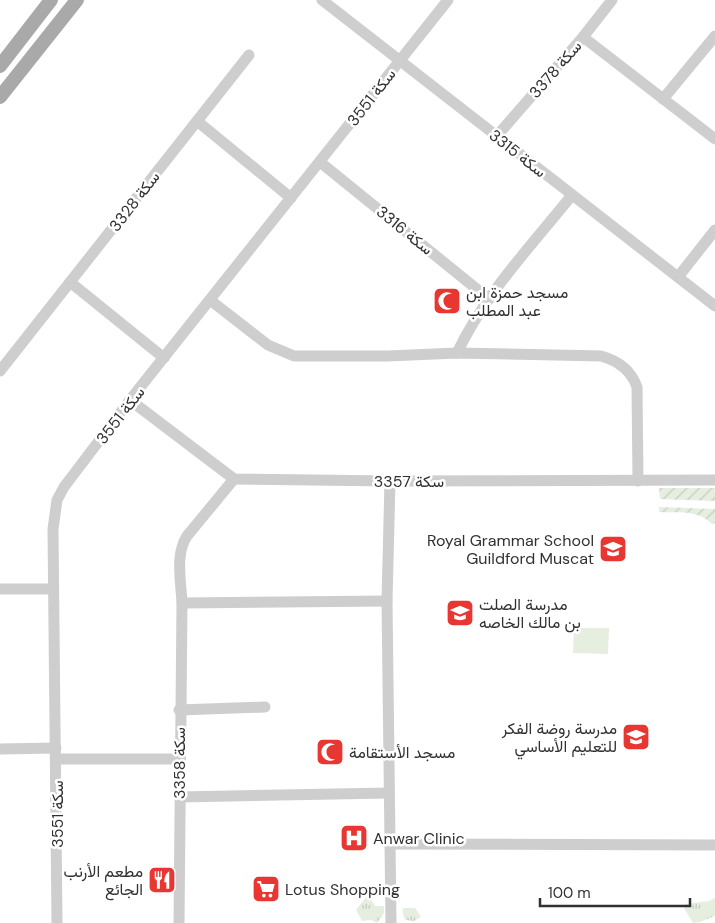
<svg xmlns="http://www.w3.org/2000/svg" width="715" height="923" viewBox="0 0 715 923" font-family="'DM Sans',Vazirmatn,sans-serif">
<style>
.grass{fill:url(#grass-tufts)}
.park{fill:#e6eee0}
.garden{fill:url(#garden-furrows)}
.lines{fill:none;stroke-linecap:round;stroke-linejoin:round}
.minor{stroke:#cecece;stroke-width:11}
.major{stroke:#a9a9a9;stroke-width:14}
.labels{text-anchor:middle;stroke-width:5;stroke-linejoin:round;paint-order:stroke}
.street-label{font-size:16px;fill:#313131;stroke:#fff}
.poi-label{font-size:16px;fill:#313131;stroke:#fff;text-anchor:start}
</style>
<defs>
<pattern id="grass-tufts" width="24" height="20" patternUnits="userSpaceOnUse" patternTransform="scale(1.25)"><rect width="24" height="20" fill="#e6eee0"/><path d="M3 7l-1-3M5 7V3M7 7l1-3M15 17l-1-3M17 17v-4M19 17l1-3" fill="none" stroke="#c6cdc1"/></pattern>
<pattern id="garden-furrows" width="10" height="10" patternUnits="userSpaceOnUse" patternTransform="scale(1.25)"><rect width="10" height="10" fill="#e6eee0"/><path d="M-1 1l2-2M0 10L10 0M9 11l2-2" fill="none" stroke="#c6cdc1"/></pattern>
</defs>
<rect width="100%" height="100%" fill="#fff"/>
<!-- grass -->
<g class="grass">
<path d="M 366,897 L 371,899 L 375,906 L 384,906 L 384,913 L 377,923 L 371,920 L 362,921 L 356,910 Z"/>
<path d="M 715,898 L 715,916 L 700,922 L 693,923 L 684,908 L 685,904 L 709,901 Z"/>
<path d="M 404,908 L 415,908 L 421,917 L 414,921 L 405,920 L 402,910 Z"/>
</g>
<!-- park -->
<path class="park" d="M 574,628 L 609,628 L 608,654 L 573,653 Z"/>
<!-- garden -->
<g class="garden">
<path d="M 659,488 L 715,488 L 715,501 L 660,499 Z"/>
<path d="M 659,507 L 715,509 L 715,523 L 712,524 C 697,509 679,513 659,512 Z"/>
</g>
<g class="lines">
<!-- minor -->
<g class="minor">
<path d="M 322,0 L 715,306"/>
<path d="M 583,37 L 715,139"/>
<path d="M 663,99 L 715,36"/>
<path d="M 197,121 L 291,198"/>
<path d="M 496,137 L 583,37 L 612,0"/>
<path d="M 320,162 L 489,299"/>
<path d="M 678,277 L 715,230"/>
<path d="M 70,282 L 164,358"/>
<path d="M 210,300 L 268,345 L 294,356 L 388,356 L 457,353 L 601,356 C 619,361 631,370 637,387 L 638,481"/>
<path d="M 457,353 C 484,295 532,245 572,195"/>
<path d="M 0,371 L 249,55"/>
<path d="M 130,400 L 234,479 L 390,481 L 715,480"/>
<path d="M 390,481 L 387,601 L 391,923"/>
<path d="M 0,589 L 53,589"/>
<path d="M 182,603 L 387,601"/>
<path d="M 179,710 L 265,707"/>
<path d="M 0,749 L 56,748"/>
<path d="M 56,759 L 179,759"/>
<path d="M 179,797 L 388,793"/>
<path d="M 389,844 L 715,845"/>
<path d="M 57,923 L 53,529 L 57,500 L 64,487 L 130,400 L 448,0"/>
<path d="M 179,923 L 182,603 C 181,581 175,554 187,536 L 234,479"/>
</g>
<!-- major -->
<g class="major">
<path d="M 0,66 L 51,0"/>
<path d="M 0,97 L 77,0"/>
</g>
</g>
<!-- icons -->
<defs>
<symbol id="mosque-square" viewBox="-11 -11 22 22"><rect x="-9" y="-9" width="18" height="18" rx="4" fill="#e83633" stroke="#fff"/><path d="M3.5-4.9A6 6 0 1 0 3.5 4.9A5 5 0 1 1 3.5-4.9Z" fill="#fff"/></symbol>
<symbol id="school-square" viewBox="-11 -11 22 22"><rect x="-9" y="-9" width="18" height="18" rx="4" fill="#e83633" stroke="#fff"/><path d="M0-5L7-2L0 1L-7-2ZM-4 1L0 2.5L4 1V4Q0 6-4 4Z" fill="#fff"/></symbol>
<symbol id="hospital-square" viewBox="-11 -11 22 22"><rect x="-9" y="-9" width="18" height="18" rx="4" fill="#e83633" stroke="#fff"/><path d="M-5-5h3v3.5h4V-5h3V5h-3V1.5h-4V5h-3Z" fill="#fff"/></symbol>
<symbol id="restaurant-square" viewBox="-11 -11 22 22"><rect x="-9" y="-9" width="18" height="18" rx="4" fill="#e83633" stroke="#fff"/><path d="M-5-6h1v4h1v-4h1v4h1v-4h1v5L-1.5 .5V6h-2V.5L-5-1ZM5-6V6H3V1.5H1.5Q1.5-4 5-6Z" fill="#fff"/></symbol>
<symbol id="supermarket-square" viewBox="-11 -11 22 22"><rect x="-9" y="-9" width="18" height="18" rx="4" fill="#e83633" stroke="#fff"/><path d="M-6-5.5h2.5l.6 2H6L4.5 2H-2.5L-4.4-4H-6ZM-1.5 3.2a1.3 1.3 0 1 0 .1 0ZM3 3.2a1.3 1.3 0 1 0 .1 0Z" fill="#fff"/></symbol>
</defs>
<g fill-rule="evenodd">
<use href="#mosque-square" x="431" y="285" width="32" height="32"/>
<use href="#school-square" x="597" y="533" width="32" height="32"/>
<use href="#school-square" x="444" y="597" width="32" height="32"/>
<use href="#school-square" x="620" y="721" width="32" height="32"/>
<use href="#mosque-square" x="314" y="736" width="32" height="32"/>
<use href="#hospital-square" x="338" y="822" width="32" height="32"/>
<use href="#restaurant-square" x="146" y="864" width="32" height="32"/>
<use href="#supermarket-square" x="250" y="873" width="32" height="32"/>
</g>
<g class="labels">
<!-- street labels -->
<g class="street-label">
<text transform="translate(555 69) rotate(-49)" y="6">سكة 3378</text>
<text transform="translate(371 97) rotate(-52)" y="6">سكة 3551</text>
<text transform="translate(518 153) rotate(38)" y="6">سكة 3315</text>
<text transform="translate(134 201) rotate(-52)" y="6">سكة 3328</text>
<text transform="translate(405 230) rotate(39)" y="6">سكة 3316</text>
<text transform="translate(120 415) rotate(-52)" y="6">سكة 3551</text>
<text x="409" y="487">سكة 3357</text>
<text transform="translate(179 763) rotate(-90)" y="6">سكة 3358</text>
<text transform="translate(57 814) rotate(-90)" y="6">سكة 3551</text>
</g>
<!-- poi labels -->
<g class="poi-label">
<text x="466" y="298">مسجد حمزة ابن<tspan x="466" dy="18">عبد المطلب</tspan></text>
<text x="594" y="546" text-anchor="end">Royal Grammar School<tspan x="594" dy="18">Guildford Muscat</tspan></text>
<text x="479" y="610">مدرسة الصلت<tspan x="479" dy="18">بن مالك الخاصه</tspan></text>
<text x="617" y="734" text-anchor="end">مدرسة روضة الفكر<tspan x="617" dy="18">للتعليم الأساسي</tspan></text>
<text x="349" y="758">مسجد الأستقامة</text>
<text x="373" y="844">Anwar Clinic</text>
<text x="143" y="877" text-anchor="end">مطعم الأرنب<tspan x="143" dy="18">الجائع</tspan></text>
<text x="285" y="895">Lotus Shopping</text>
</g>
</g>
<!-- scale -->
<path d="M540 898v8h150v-8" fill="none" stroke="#313131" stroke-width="2.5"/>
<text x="548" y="898" font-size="15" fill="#313131" stroke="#ffffff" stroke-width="4" paint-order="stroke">100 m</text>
</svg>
